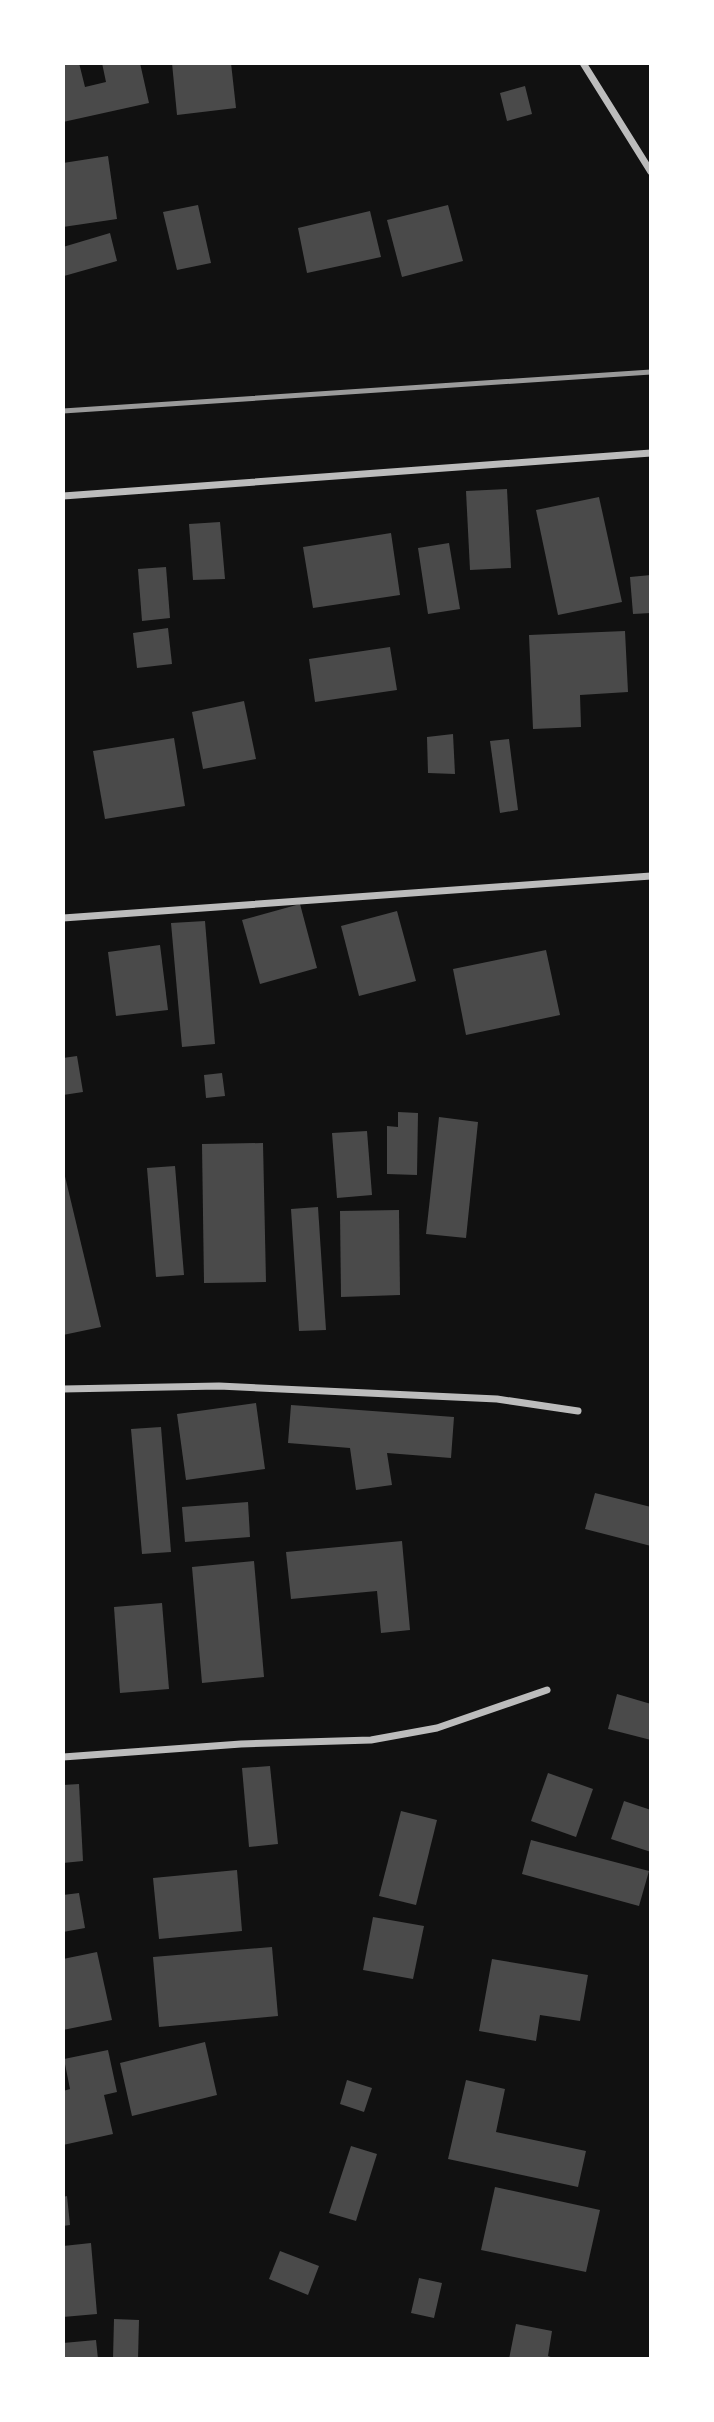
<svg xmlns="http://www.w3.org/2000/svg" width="714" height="2422" viewBox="0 0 714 2422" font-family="'Zilla Slab',serif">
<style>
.building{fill:#4a4a4a}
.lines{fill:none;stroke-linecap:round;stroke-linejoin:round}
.minor{stroke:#bcbcbc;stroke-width:7}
.rail{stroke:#9a9a9a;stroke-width:5}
</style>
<rect width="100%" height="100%" fill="#111"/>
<!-- building -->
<g class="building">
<path d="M 63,63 L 79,63 L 85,87 L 106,82 L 102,63 L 140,63 L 149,103 L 63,122 Z"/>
<path d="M 172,63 L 231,63 L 236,108 L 177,115 Z"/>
<path d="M 525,86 L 532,114 L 507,121 L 500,93 Z"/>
<path d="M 108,156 L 117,219 L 63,227 L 63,163 Z"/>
<path d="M 198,205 L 211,263 L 177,270 L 163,212 Z"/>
<path d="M 448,205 L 463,261 L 402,277 L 387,220 Z"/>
<path d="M 370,211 L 381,257 L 307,273 L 298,228 Z"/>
<path d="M 110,233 L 117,261 L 64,276 L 63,247 Z"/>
<path d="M 507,489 L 511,568 L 470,570 L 466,491 Z"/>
<path d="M 599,497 L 622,602 L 558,615 L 536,510 Z"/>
<path d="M 220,522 L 225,579 L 193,580 L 189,524 Z"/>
<path d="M 391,533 L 400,595 L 313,608 L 303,547 Z"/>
<path d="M 449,543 L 460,609 L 428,614 L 418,548 Z"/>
<path d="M 166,567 L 170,618 L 142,621 L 138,569 Z"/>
<path d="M 651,575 L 651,613 L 633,614 L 630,577 Z"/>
<path d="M 168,628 L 172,664 L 137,668 L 133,633 Z"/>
<path d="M 625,631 L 628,692 L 580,695 L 581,727 L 533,729 L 529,635 Z"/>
<path d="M 390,647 L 397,690 L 315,702 L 309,659 Z"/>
<path d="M 244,701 L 256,759 L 203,769 L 192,712 Z"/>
<path d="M 453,734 L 455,774 L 428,773 L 427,737 Z"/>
<path d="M 174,738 L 185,806 L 105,819 L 93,751 Z"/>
<path d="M 509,739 L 518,810 L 500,813 L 490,741 Z"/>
<path d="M 300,904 L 317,968 L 260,984 L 242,920 Z"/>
<path d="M 397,911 L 416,981 L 359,996 L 341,926 Z"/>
<path d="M 205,921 L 215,1044 L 182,1047 L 171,923 Z"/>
<path d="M 160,945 L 168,1010 L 116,1016 L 108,952 Z"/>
<path d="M 546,950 L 560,1015 L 466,1035 L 453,969 Z"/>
<path d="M 77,1056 L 83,1092 L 63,1095 L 63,1058 Z"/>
<path d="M 222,1073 L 225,1096 L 206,1098 L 204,1075 Z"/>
<path d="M 398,1112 L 418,1113 L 417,1175 L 387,1174 L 387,1126 L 398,1127 Z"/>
<path d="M 439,1117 L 478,1122 L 466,1238 L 426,1234 Z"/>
<path d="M 367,1131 L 372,1195 L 337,1198 L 332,1133 Z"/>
<path d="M 263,1143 L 266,1282 L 204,1283 L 202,1144 Z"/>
<path d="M 175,1166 L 184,1275 L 156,1277 L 147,1168 Z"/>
<path d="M 63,1168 L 101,1327 L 63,1335 Z"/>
<path d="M 318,1207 L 326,1330 L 299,1331 L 291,1209 Z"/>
<path d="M 399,1210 L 400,1295 L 341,1297 L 340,1211 Z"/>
<path d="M 256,1403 L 265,1469 L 186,1480 L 177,1414 Z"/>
<path d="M 291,1405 L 454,1417 L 451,1458 L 387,1453 L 392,1485 L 356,1490 L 350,1448 L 288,1443 Z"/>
<path d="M 161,1427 L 171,1552 L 142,1554 L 131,1429 Z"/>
<path d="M 595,1493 L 651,1507 L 651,1546 L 585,1529 Z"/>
<path d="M 248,1502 L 250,1537 L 185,1542 L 182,1507 Z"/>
<path d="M 402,1541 L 410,1630 L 381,1633 L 377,1591 L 291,1599 L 286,1552 Z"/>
<path d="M 254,1561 L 264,1677 L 202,1683 L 192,1567 Z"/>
<path d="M 162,1603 L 169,1689 L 120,1693 L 114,1607 Z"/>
<path d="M 617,1694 L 651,1704 L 651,1740 L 608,1729 Z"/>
<path d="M 270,1766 L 278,1844 L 249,1847 L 242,1768 Z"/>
<path d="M 548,1773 L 593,1789 L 576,1837 L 531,1821 Z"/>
<path d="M 79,1784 L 83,1861 L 63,1863 L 63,1785 Z"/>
<path d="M 624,1801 L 651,1810 L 651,1852 L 611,1839 Z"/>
<path d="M 401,1811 L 437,1820 L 416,1905 L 379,1896 Z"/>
<path d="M 531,1840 L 649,1871 L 639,1906 L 522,1874 Z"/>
<path d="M 237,1870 L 242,1931 L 159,1939 L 153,1878 Z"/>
<path d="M 79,1893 L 85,1928 L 63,1932 L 63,1895 Z"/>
<path d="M 373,1917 L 424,1926 L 413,1979 L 363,1970 Z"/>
<path d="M 272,1947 L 278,2016 L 159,2027 L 153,1957 Z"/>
<path d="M 97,1952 L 112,2020 L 63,2030 L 63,1959 Z"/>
<path d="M 492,1959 L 588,1975 L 580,2021 L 540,2015 L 536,2041 L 479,2031 Z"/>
<path d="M 205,2042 L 217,2095 L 132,2116 L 120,2063 Z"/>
<path d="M 108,2050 L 117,2092 L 104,2095 L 113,2134 L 63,2145 L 63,2091 L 70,2089 L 64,2059 Z"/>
<path d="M 347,2080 L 372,2088 L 364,2112 L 340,2104 Z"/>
<path d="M 466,2080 L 505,2089 L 496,2132 L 586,2151 L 578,2187 L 448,2159 Z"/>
<path d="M 351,2146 L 377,2154 L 356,2221 L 329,2213 Z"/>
<path d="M 495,2187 L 600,2210 L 586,2272 L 481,2250 Z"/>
<path d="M 67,2196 L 70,2225 L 63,2226 L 63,2197 Z"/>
<path d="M 91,2243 L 97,2314 L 63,2317 L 63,2246 Z"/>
<path d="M 280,2251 L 319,2266 L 308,2295 L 269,2279 Z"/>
<path d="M 419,2278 L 442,2283 L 434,2318 L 411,2313 Z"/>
<path d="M 114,2319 L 139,2320 L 138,2359 L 113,2359 Z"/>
<path d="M 516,2324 L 552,2331 L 548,2356 L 556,2359 L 509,2359 Z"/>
<path d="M 96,2340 L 98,2359 L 63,2359 L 63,2343 Z"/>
</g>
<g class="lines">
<!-- minor -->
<g class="minor">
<path d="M 583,63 L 651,172"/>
<path d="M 63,496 L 651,453"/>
<path d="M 63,918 L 651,876"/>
<path d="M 63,1389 L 219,1386 L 497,1399 L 578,1411"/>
<path d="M 63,1757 L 241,1744 L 371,1740 L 437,1728 L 547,1690"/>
</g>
<!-- rail -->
<path class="rail" d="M 63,411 L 651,372"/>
</g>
<!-- border -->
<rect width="714" height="2422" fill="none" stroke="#ffffff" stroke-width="130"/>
</svg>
